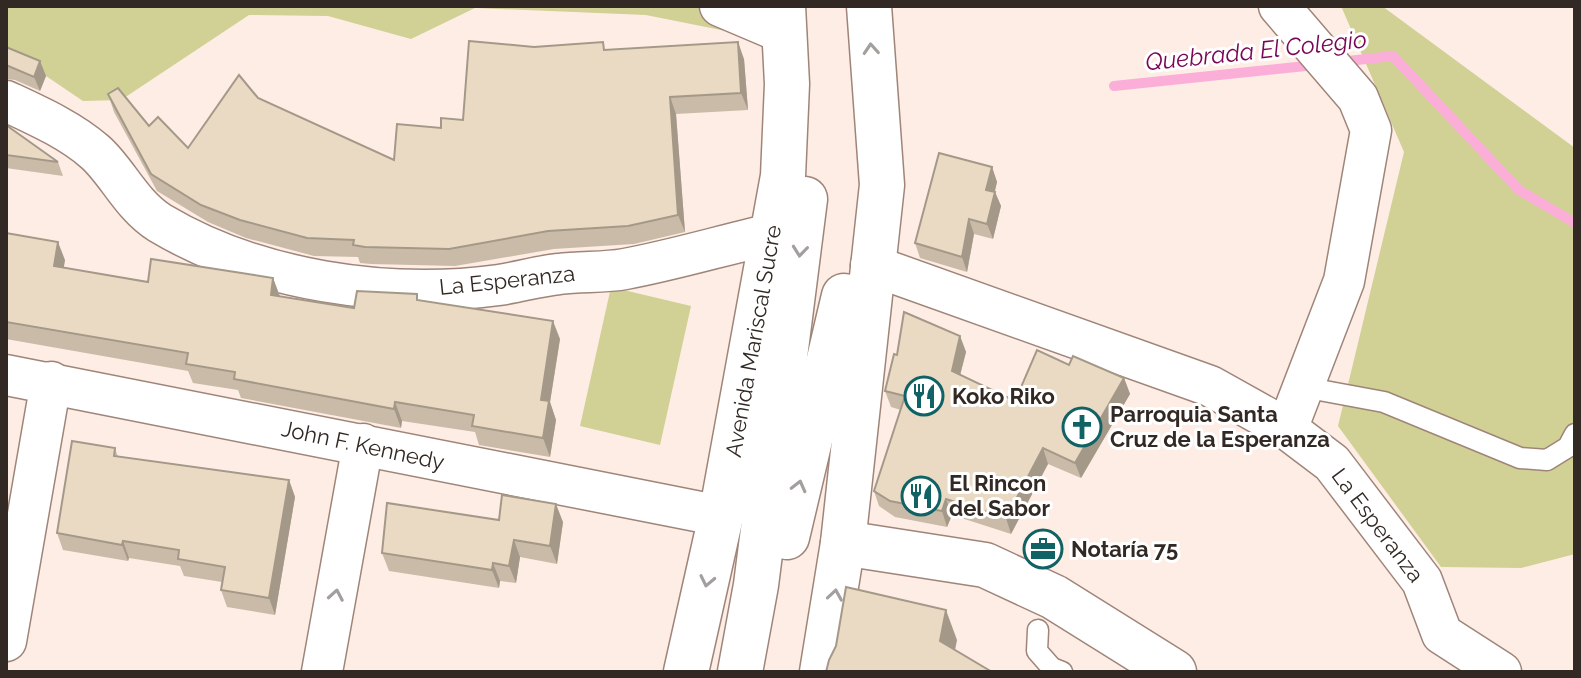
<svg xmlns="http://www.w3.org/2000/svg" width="1581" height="678" viewBox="0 0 1581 678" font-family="Raleway,sans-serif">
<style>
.green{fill:#d1d095}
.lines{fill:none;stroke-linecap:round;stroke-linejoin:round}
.stream{stroke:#fbaed8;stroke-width:10}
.lane-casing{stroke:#9f8579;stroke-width:23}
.street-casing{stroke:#9f8579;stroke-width:43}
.secondary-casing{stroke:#9f8579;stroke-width:47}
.primary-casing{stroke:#9f8579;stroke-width:47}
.lane{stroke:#fff;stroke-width:20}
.street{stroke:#fff;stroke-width:40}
.secondary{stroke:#fff;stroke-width:44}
.primary{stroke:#fff;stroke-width:44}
.wall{fill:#cabba8}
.shaded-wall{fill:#a49988}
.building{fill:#ebdac3;stroke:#a49988;stroke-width:2}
.oneway{stroke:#a39f9c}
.labels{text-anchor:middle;stroke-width:6;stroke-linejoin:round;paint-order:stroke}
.street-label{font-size:22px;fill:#332924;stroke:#fff}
.poi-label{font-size:22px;font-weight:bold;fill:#332924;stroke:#fff;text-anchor:start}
.water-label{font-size:24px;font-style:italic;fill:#780555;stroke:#fff}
</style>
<rect width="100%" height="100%" fill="#feede5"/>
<!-- green -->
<g class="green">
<path d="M 6,6 L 738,6 L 736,33 L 646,15 L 475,8 L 411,39 L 328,16 L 249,15 L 121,100 L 83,101 L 6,49 Z"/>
<path d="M 1341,6 L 1382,6 L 1575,148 L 1575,554 L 1521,568 L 1441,567 L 1338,426 L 1404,152 Z"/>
<path d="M 611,287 L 691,306 L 660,445 L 580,426 Z"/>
</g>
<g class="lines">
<!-- stream -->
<g class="stream">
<path d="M 1339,62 L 1393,56 L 1519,190 L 1575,223"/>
<path d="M 1114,86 L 1315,65"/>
</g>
<defs>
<g id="lane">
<path d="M 1303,387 L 1384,402 L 1520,458 L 1547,460 L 1568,447 L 1575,434"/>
<path d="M 1038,630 L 1037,651 L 1052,668 L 1062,672"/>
</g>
<g id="street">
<path d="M 720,6 L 786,34"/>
<path d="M 1279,6 L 1358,98 L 1371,130 L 1344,281 L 1287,429"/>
<path d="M 6,101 C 36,115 70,130 95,152 C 117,171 131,205 160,223 C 257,281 388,300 499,285 C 519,282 539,276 559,274 C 581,271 604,273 625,269 C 674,260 723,245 772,234"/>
<path d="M 871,265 L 1210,386 L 1287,429 L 1332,463 L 1422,581 L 1442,634 L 1501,672"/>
<path d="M 6,375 L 721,516"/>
<path d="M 6,641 L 51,382"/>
<path d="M 322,672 L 363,444"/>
</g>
<path id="secondary" d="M 843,543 L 985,565 L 1054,597 L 1174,672"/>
<g id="primary">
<path d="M 787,537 L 844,296"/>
<path d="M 686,672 L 721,516 L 783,176 L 787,84 L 783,6"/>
<path d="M 740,672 L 756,585 L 805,199"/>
<path d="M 822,672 L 843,543 L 882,185 L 869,6"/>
</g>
</defs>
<!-- lane casing -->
<use href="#lane" class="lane-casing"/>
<!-- street casing -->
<use href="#street" class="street-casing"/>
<!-- secondary casing -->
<use href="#secondary" class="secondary-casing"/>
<!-- primary casing -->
<use href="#primary" class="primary-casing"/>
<!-- lane -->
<use href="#lane" class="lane"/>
<!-- street -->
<use href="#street" class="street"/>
<!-- secondary -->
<use href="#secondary" class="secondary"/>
<!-- primary -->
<use href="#primary" class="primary"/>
</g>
<!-- wall -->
<g class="wall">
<path d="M 6,47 L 40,61 L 46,76 L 40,91 L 15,80 L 6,79 Z"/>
<path d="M 534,47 L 606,50 L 744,59 L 748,110 L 676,114 L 685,232 L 634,244 L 554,249 L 455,266 L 371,264 L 360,263 L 358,257 L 314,256 L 246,238 L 208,222 L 157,191 L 114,112 L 108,94 L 149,126 L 188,148 L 258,98 L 394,160 L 441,128 L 463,120 Z"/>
<path d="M 6,125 L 58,162 L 63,176 L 6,168 Z"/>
<path d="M 992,167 L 997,182 L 995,192 L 1001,206 L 993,239 L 974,234 L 967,272 L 920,258 L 915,243 Z"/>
<path d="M 6,233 L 65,260 L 63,268 L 148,282 L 273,278 L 280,296 L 354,308 L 420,301 L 560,339 L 550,402 L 556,420 L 550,457 L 479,445 L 475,432 L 402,421 L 401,428 L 241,398 L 238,390 L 193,383 L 188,371 L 6,339 Z"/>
<path d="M 960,336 L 966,352 L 960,375 L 1015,401 L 1069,365 L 1124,378 L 1130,394 L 1081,478 L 1048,464 L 1011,534 L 952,515 L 947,527 L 895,517 L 879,506 L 874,491 L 901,410 L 891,407 L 885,391 L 897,355 Z"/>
<path d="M 115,448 L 118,457 L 289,480 L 295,497 L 275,615 L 227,607 L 221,590 L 222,582 L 184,576 L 180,566 L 129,558 L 128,561 L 63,550 L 57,533 Z"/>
<path d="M 499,520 L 563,522 L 557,564 L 520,557 L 516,583 L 500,581 L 499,588 L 389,571 L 382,553 Z"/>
</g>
<!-- shaded-wall -->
<g class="shaded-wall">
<path d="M 738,42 L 744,59 L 748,110 L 741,93 Z"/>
<path d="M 40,61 L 46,76 L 40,91 L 34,77 Z"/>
<path d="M 670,97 L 676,114 L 685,232 L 678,215 Z"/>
<path d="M 992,167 L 997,182 L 991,205 L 986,190 Z"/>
<path d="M 995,192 L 1001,206 L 993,239 L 987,224 Z"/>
<path d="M 969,219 L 974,234 L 967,272 L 962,257 Z"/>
<path d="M 58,242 L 65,260 L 61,285 L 54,266 Z"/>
<path d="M 273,278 L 280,297 L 271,295 Z"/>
<path d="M 553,321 L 560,339 L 550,402 L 556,420 L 550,457 L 543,438 L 541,400 Z"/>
<path d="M 960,336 L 966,352 L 957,387 L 952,371 Z"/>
<path d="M 1124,378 L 1130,394 L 1081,478 L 1075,463 Z"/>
<path d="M 395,402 L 402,421 L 401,428 L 394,409 Z"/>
<path d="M 1043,448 L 1048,464 L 1011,534 L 1006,518 Z"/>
<path d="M 289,480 L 295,497 L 275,615 L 269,598 Z"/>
<path d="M 946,499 L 952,515 L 947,527 L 942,511 Z"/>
<path d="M 556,504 L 563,522 L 557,564 L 550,546 Z"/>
<path d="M 514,540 L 520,557 L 516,583 L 509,566 Z"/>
<path d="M 123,541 L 129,558 L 128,561 L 122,545 Z"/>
<path d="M 493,563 L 500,581 L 499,588 L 492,570 Z"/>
<path d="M 946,610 L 957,640 L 951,671 L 940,641 Z"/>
</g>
<!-- building -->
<g class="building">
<path d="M 469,41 L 534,47 L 603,42 L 604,50 L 738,42 L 741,93 L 670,97 L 678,215 L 628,226 L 548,231 L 449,249 L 365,247 L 353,245 L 354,240 L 307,238 L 240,220 L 201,205 L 151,174 L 108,94 L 118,88 L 149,126 L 158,117 L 188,148 L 239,75 L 258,98 L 394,160 L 397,124 L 441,128 L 441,118 L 463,120 Z"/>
<path d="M 6,47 L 40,61 L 34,77 L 6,65 Z"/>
<path d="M 6,125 L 58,162 L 6,155 Z"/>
<path d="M 939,153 L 992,167 L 986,190 L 995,192 L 987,224 L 969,219 L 962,257 L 915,243 Z"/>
<path d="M 6,233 L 58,242 L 54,266 L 148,282 L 151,259 L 273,278 L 271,295 L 354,308 L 357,291 L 417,294 L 417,300 L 553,321 L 541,400 L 549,401 L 543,438 L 472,426 L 474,415 L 395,402 L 394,409 L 234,379 L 235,372 L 186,364 L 188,353 L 6,322 Z"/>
<path d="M 904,312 L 960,336 L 952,371 L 1015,401 L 1037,350 L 1069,365 L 1073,356 L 1124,378 L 1075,463 L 1043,448 L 1006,518 L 946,499 L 942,511 L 890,501 L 874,491 L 905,396 L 885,391 L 894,354 L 897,355 Z"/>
<path d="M 72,441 L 115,448 L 114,456 L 289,480 L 269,598 L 221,590 L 225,567 L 178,559 L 179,550 L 123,541 L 122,545 L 57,533 Z"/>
<path d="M 502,495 L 556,504 L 550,546 L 514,540 L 509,566 L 493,563 L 492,570 L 382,553 L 387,503 L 499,520 Z"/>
<path d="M 846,587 L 946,610 L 940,641 L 992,672 L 826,672 L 829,660 L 836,646 Z"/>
</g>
<!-- one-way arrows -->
<defs><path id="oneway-chevron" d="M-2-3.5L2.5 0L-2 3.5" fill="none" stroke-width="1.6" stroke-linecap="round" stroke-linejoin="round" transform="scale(2)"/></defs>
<g class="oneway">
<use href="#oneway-chevron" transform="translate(871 49) rotate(-94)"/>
<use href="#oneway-chevron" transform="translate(800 251) rotate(96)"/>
<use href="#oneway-chevron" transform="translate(799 486) rotate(-76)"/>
<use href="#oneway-chevron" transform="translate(707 581) rotate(102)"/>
<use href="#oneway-chevron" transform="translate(336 595) rotate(-80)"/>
<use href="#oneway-chevron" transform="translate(835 595) rotate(-81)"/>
</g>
<!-- icons -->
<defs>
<symbol id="restaurant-ring" viewBox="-11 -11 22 22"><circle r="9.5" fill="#fff" stroke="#116265" stroke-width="1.5"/><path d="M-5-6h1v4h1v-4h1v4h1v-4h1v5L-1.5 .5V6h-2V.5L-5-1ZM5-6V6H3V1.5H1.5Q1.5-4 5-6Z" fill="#116265"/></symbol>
<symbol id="church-ring" viewBox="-11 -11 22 22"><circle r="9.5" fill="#fff" stroke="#116265" stroke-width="1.5"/><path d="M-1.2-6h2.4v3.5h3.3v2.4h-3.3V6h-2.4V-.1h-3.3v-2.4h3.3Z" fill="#116265"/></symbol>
<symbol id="office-ring" viewBox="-11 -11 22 22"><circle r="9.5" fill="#fff" stroke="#116265" stroke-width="1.5"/><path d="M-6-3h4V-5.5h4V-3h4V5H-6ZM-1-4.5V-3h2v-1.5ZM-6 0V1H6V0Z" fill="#116265"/></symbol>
</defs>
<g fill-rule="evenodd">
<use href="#restaurant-ring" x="902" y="374" width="44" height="44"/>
<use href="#church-ring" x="1060" y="405" width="44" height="44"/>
<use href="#restaurant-ring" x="899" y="474" width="44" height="44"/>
<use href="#office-ring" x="1021" y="527" width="44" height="44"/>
</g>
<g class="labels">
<!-- street labels -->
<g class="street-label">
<text transform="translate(507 280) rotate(-6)" y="8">La Esperanza</text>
<text transform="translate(753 341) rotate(-80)" y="8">Avenida Mariscal Sucre</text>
<text transform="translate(363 445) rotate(12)" y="8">John F. Kennedy</text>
<text transform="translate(1378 525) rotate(53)" y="8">La Esperanza</text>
</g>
<!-- poi labels -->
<g class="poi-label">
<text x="952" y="404">Koko Riko</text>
<text x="1110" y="422">Parroquia Santa<tspan x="1110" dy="25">Cruz de la Esperanza</tspan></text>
<text x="949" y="491">El Rincon<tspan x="949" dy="25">del Sabor</tspan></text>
<text x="1071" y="557">Notaría 75</text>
</g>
<!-- water labels -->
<g class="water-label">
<text transform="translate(1256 51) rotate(-6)" y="8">Quebrada El Colegio</text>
</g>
</g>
<!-- border -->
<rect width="1581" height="678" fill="none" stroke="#332924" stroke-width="16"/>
</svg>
